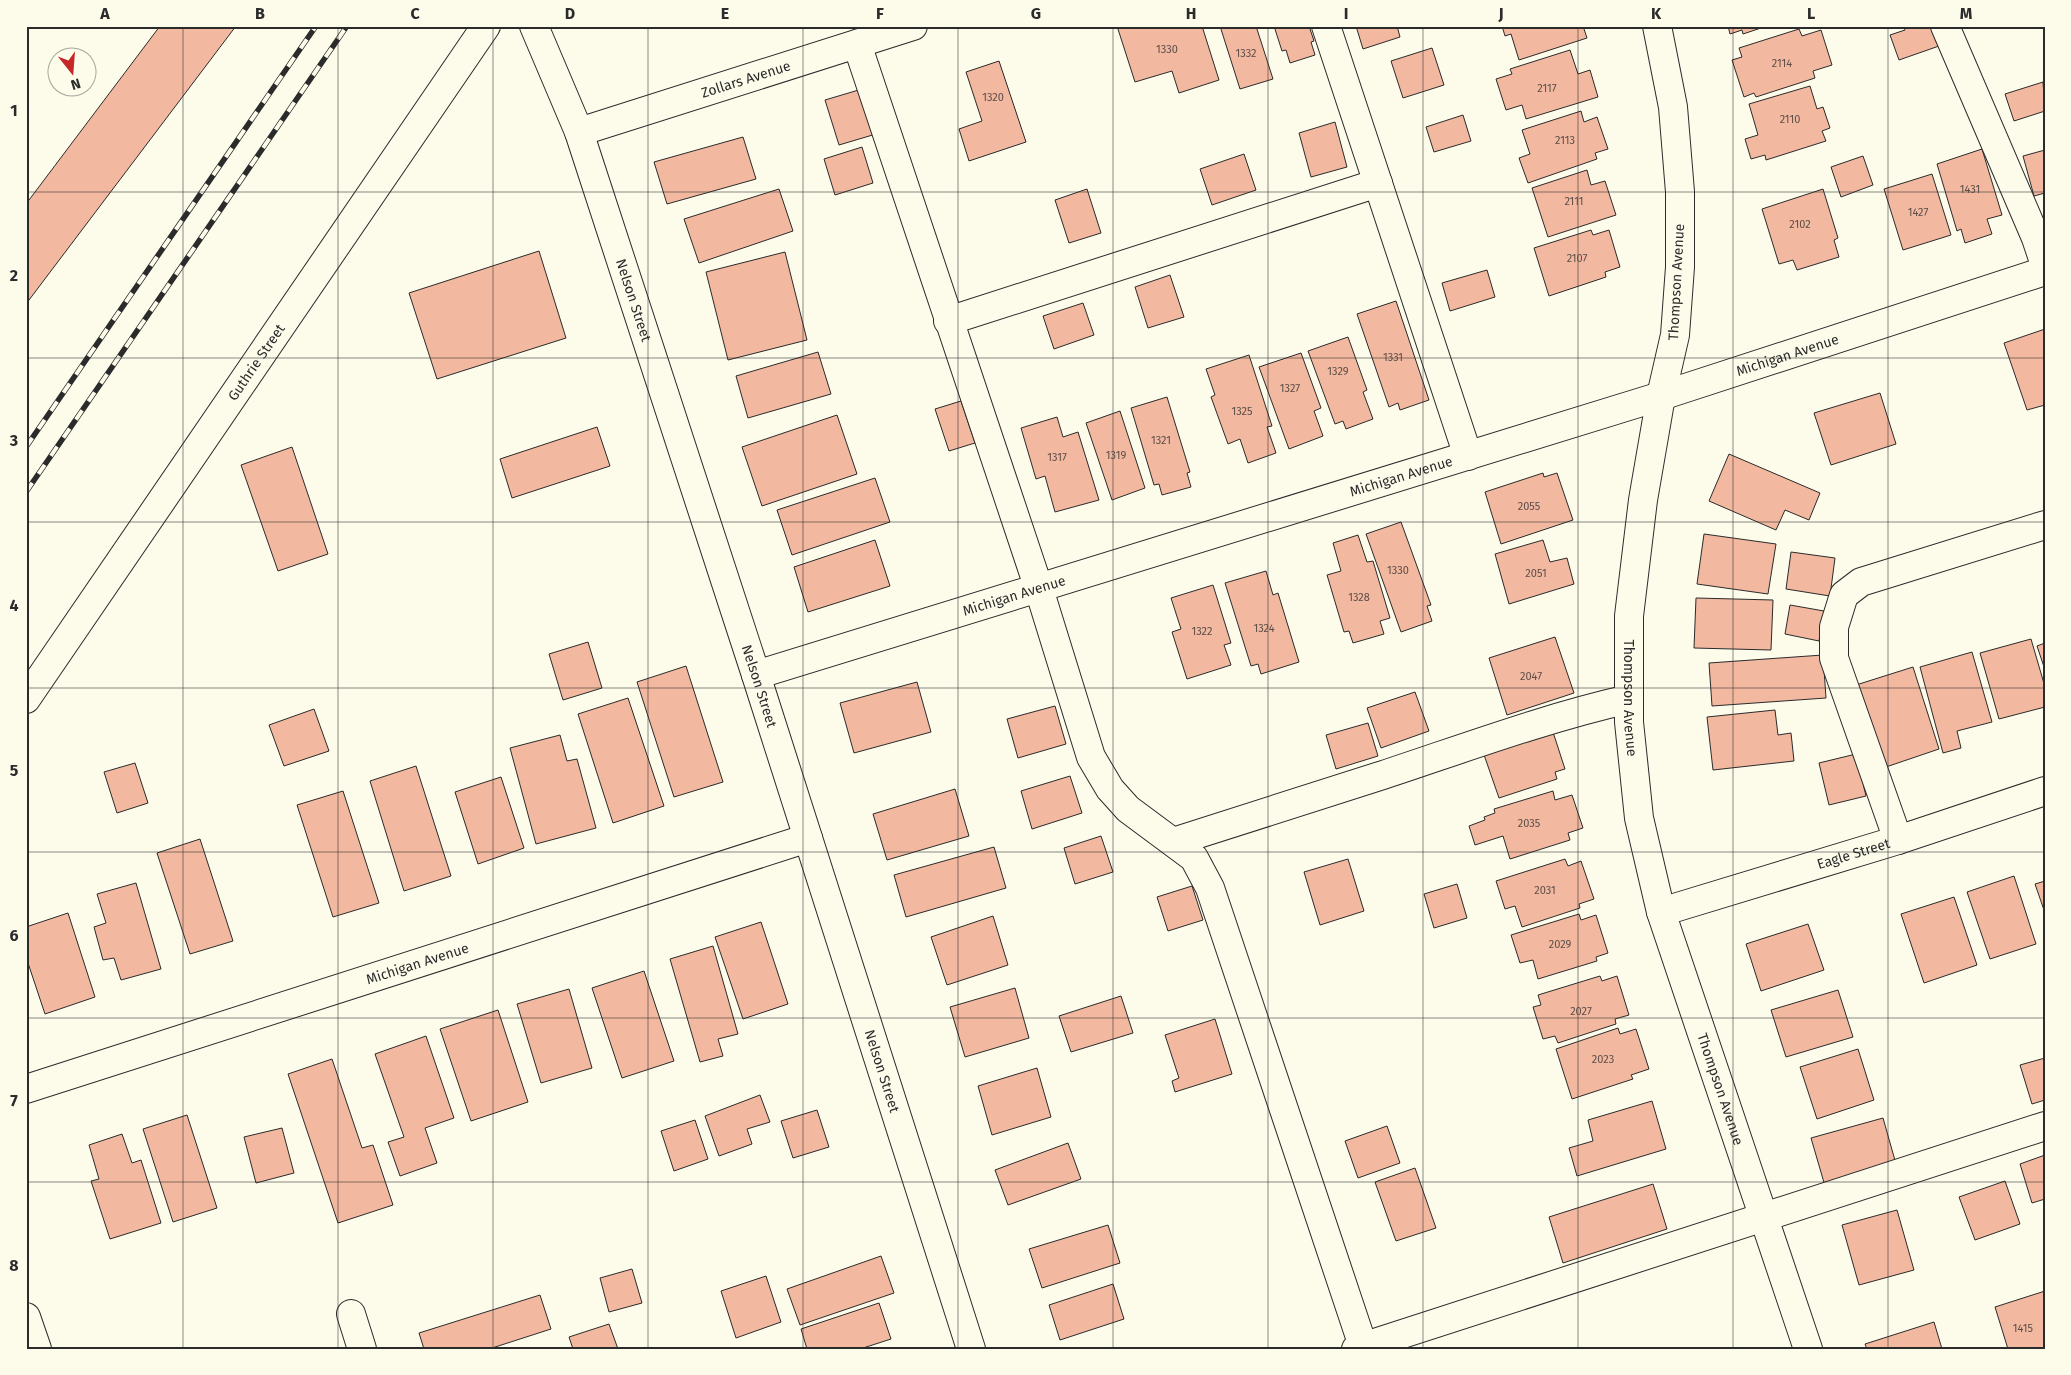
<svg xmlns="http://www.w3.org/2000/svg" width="2071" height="1375" viewBox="0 0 2071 1375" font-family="'Fira Sans',sans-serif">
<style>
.building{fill:#f2b8a0;stroke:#2b2b2b}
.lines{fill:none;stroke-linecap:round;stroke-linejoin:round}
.minor-casing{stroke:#2b2b2b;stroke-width:30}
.minor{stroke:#fdfbea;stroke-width:28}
.rail-casing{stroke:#2b2b2b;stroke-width:5.5}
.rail{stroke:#fdfbea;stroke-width:4;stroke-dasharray:11;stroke-linecap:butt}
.grid{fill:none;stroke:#2b2b2b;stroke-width:1;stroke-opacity:0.55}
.labels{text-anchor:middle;stroke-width:4;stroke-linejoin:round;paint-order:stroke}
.number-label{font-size:11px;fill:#5d4e48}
.street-label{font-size:14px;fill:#2b2b2b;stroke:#fdfbea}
.neatline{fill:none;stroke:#2b2b2b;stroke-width:2}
.grid-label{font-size:16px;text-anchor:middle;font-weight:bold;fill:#2b2b2b}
</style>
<rect width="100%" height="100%" fill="#fdfbea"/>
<!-- building -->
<g class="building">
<path d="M 160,26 L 236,26 L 26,304 L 26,204 Z"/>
<path d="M 1117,26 L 1202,26 L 1219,80 L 1179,93 L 1172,71 L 1135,82 Z"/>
<path d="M 1220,26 L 1256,26 L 1273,79 L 1240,89 Z"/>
<path d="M 1274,26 L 1309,26 L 1314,41 L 1311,42 L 1315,55 L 1290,63 L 1286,50 L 1282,51 Z"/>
<path d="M 1356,26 L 1397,26 L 1400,37 L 1363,49 Z"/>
<path d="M 1502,26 L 1583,26 L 1587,38 L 1519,60 L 1511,34 L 1505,36 Z"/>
<path d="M 1728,26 L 1767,26 L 1743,34 L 1742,30 L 1730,34 Z"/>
<path d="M 1904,26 L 1933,26 L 1939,46 L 1899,60 L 1890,35 L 1905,30 Z"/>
<path d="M 1799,29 L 1802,36 L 1821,30 L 1832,65 L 1813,71 L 1815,78 L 1756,97 L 1754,93 L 1744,97 L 1732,60 L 1742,57 L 1739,48 Z"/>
<path d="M 1432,48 L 1444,85 L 1403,98 L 1391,61 Z"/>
<path d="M 1570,50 L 1578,74 L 1590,70 L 1598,97 L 1526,119 L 1522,105 L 1506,110 L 1496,79 L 1512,74 L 1510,69 Z"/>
<path d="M 999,61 L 1026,142 L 969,161 L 959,129 L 982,121 L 966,72 Z"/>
<path d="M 2043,82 L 2045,111 L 2014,121 L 2005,94 Z"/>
<path d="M 1810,86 L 1817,109 L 1823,107 L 1830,128 L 1822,131 L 1826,141 L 1766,160 L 1765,155 L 1751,159 L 1745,139 L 1758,135 L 1749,104 Z"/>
<path d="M 862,89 L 876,134 L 839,145 L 825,100 Z"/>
<path d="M 1581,111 L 1584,122 L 1597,117 L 1608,149 L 1595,153 L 1597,159 L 1528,183 L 1519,158 L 1530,154 L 1522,130 Z"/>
<path d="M 1463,115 L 1471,141 L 1434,152 L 1426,127 Z"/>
<path d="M 1335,122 L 1347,167 L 1311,177 L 1299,133 Z"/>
<path d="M 743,137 L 756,179 L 667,204 L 654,162 Z"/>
<path d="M 862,147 L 873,183 L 835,195 L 824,159 Z"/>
<path d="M 1982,149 L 2002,215 L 1987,219 L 1992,234 L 1965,243 L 1961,229 L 1957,231 L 1937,164 Z"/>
<path d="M 2045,150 L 2045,193 L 2034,196 L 2023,156 Z"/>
<path d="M 1244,154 L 1256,190 L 1212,205 L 1200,169 Z"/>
<path d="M 1863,156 L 1873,185 L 1841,197 L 1831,167 Z"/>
<path d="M 1587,170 L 1591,185 L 1605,181 L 1616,215 L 1548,237 L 1532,188 Z"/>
<path d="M 1932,174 L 1951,235 L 1903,250 L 1884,189 Z"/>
<path d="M 779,189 L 793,231 L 699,263 L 684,219 Z"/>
<path d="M 1087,189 L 1101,233 L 1069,243 L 1055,200 Z"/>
<path d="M 1823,189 L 1838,238 L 1834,240 L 1839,257 L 1797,270 L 1793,260 L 1779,264 L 1762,209 Z"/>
<path d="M 1591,230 L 1593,235 L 1609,230 L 1620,267 L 1605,272 L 1606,277 L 1549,296 L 1534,248 Z"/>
<path d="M 539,251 L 566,338 L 437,379 L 409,293 Z"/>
<path d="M 785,252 L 807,340 L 728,360 L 706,272 Z"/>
<path d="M 1487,270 L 1495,297 L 1450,311 L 1442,283 Z"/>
<path d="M 1170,275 L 1184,317 L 1148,328 L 1135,287 Z"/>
<path d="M 1396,301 L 1429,400 L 1400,410 L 1398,403 L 1389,407 L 1357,314 Z"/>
<path d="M 1083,303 L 1094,335 L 1054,349 L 1043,316 Z"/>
<path d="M 2045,329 L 2045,405 L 2027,410 L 2004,343 Z"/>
<path d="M 1348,337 L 1367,390 L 1363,392 L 1373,419 L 1346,429 L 1343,421 L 1335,424 L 1308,351 Z"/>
<path d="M 818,352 L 831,394 L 748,418 L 736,376 Z"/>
<path d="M 1301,353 L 1321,408 L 1314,411 L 1323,436 L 1289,449 L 1259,367 Z"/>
<path d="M 1249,355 L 1272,426 L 1267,427 L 1276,453 L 1248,463 L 1240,439 L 1228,444 L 1211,397 L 1215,395 L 1206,369 Z"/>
<path d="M 1880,393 L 1896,444 L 1831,465 L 1814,413 Z"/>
<path d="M 1167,397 L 1190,472 L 1187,473 L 1191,487 L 1162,495 L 1159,484 L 1154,485 L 1131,408 Z"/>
<path d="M 961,401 L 975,443 L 949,451 L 935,409 Z"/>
<path d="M 1120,411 L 1145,488 L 1112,500 L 1086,423 Z"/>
<path d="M 837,415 L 857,474 L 762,506 L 742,447 Z"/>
<path d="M 1057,417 L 1063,437 L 1078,432 L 1099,500 L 1055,512 L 1045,476 L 1036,479 L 1021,428 Z"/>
<path d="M 597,427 L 610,466 L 512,498 L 500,459 Z"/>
<path d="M 292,447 L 328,554 L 278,571 L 241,465 Z"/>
<path d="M 1729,454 L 1820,493 L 1809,520 L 1785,510 L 1776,530 L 1709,501 Z"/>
<path d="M 1543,473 L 1544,477 L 1557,473 L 1573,520 L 1501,544 L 1485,492 Z"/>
<path d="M 875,478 L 890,522 L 792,555 L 777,510 Z"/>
<path d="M 1401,522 L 1431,605 L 1427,606 L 1432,621 L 1401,632 L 1366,534 Z"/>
<path d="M 1704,534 L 1776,544 L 1768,594 L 1697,584 Z"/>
<path d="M 1358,535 L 1367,562 L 1373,561 L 1390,618 L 1380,621 L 1384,634 L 1353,643 L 1349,631 L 1344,632 L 1327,575 L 1341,571 L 1333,543 Z"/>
<path d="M 875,540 L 890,586 L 808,612 L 794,567 Z"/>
<path d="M 1543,540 L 1550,562 L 1567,558 L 1574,584 L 1509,604 L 1495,554 Z"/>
<path d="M 1791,552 L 1835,558 L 1830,596 L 1786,589 Z"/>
<path d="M 1266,571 L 1273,595 L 1278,593 L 1299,662 L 1261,674 L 1258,664 L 1251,666 L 1225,583 Z"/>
<path d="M 1213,585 L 1231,643 L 1224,645 L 1231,665 L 1187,679 L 1172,632 L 1181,629 L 1171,598 Z"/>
<path d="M 1696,598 L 1773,600 L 1771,650 L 1694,648 Z"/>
<path d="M 1790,605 L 1824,611 L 1819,641 L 1785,634 Z"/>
<path d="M 1555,637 L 1574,693 L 1507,715 L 1489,658 Z"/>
<path d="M 2031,639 L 2045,687 L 2045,707 L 1999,719 L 1980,653 Z"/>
<path d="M 588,642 L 602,688 L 563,700 L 549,654 Z"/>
<path d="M 2045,643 L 2045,670 L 2037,646 Z"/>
<path d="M 1972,652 L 1992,722 L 1957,731 L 1961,748 L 1943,753 L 1920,667 Z"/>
<path d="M 1823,655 L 1826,698 L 1712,706 L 1709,663 Z"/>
<path d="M 686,666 L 723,782 L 674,797 L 637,682 Z"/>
<path d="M 1913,667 L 1939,749 L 1883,768 L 1856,685 Z"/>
<path d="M 917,682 L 931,732 L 854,753 L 840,703 Z"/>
<path d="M 1415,692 L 1429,731 L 1381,748 L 1367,708 Z"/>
<path d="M 628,698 L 664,806 L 613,823 L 578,714 Z"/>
<path d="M 1055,706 L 1066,744 L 1018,758 L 1007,719 Z"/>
<path d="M 314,709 L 329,751 L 284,766 L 269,725 Z"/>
<path d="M 1775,710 L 1778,735 L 1791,733 L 1794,761 L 1713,770 L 1707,717 Z"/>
<path d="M 1368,723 L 1378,756 L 1336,769 L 1326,735 Z"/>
<path d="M 1553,732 L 1565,769 L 1555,772 L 1557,779 L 1499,798 L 1482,749 Z"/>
<path d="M 560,735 L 567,761 L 577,759 L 596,828 L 536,844 L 510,748 Z"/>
<path d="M 1856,754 L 1866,796 L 1829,805 L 1819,763 Z"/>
<path d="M 135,763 L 148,803 L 117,813 L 104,772 Z"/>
<path d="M 416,766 L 451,876 L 404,891 L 370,781 Z"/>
<path d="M 1070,776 L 1082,813 L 1032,829 L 1021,791 Z"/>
<path d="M 501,777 L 524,848 L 478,864 L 455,792 Z"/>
<path d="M 955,789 L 969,836 L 887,860 L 873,814 Z"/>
<path d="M 343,791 L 379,903 L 333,917 L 297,805 Z"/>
<path d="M 1553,791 L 1555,800 L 1572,795 L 1583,828 L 1568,833 L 1570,840 L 1510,859 L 1503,836 L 1475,845 L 1469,826 L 1485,820 L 1484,817 L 1495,813 L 1494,809 Z"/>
<path d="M 1101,836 L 1113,872 L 1075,884 L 1064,848 Z"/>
<path d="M 200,839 L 233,941 L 190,954 L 157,853 Z"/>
<path d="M 994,847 L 1006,888 L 906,917 L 894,875 Z"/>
<path d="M 1348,859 L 1364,911 L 1320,925 L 1304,872 Z"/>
<path d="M 1565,859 L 1568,866 L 1581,861 L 1594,899 L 1579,904 L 1580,908 L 1522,927 L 1515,906 L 1505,909 L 1496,881 Z"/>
<path d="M 2014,876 L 2036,944 L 1990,959 L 1967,892 Z"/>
<path d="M 2045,881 L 2045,913 L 2035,884 Z"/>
<path d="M 136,883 L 161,969 L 121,980 L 114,958 L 103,960 L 94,927 L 106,923 L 97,894 Z"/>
<path d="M 1457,884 L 1467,918 L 1434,928 L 1424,894 Z"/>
<path d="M 1192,886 L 1203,920 L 1168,931 L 1157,897 Z"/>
<path d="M 1954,897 L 1977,965 L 1924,983 L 1901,914 Z"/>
<path d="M 68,913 L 95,997 L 45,1014 L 26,957 L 26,927 Z"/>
<path d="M 1579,914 L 1581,920 L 1596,915 L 1608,953 L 1596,957 L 1597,961 L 1538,979 L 1533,960 L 1520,963 L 1511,935 Z"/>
<path d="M 993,916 L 1008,965 L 947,985 L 931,937 Z"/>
<path d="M 761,922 L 788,1004 L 743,1019 L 715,937 Z"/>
<path d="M 1808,924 L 1824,970 L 1761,991 L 1746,944 Z"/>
<path d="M 713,946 L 738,1034 L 718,1039 L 723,1056 L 700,1062 L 670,959 Z"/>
<path d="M 644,971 L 674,1061 L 622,1078 L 592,988 Z"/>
<path d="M 1600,976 L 1602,981 L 1617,976 L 1629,1015 L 1615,1019 L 1616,1024 L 1558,1043 L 1555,1036 L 1543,1039 L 1533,1007 L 1541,1005 L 1538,995 Z"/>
<path d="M 1015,988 L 1029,1038 L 965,1057 L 950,1007 Z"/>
<path d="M 569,989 L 592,1068 L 541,1083 L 517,1004 Z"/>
<path d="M 1838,990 L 1853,1037 L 1786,1057 L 1771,1010 Z"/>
<path d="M 1121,996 L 1133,1033 L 1071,1052 L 1059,1016 Z"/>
<path d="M 498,1010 L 528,1102 L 471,1121 L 440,1029 Z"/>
<path d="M 1215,1019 L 1232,1074 L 1175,1092 L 1172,1081 L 1179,1078 L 1165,1035 Z"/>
<path d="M 1618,1028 L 1620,1034 L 1636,1029 L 1649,1069 L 1631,1075 L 1633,1079 L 1572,1099 L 1556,1049 Z"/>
<path d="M 426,1036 L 454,1118 L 425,1128 L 437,1163 L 400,1176 L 388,1142 L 404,1137 L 375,1054 Z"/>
<path d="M 1858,1049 L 1874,1100 L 1817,1119 L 1800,1067 Z"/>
<path d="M 2045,1058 L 2045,1100 L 2032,1104 L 2020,1065 Z"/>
<path d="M 332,1059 L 362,1148 L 373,1145 L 393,1205 L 338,1223 L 288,1074 Z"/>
<path d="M 1037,1068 L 1051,1117 L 992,1135 L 978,1086 Z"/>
<path d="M 760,1095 L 770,1122 L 747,1129 L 752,1144 L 719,1156 L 705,1116 Z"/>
<path d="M 1652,1101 L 1666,1149 L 1577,1176 L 1569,1148 L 1593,1141 L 1588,1120 Z"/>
<path d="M 817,1110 L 829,1147 L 793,1158 L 781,1121 Z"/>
<path d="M 187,1115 L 217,1208 L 173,1222 L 143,1129 Z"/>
<path d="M 1883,1118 L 1896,1164 L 1825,1186 L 1811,1138 Z"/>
<path d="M 695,1120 L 708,1159 L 674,1171 L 661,1131 Z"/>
<path d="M 1387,1126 L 1400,1163 L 1358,1178 L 1345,1141 Z"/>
<path d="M 282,1128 L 294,1173 L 256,1183 L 244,1137 Z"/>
<path d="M 122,1134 L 132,1163 L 141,1160 L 161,1223 L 110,1239 L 91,1181 L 99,1179 L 89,1145 Z"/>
<path d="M 1068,1143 L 1081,1179 L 1008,1205 L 995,1170 Z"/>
<path d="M 2045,1155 L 2045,1199 L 2032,1203 L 2020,1164 Z"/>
<path d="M 1415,1168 L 1436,1228 L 1396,1241 L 1375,1182 Z"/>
<path d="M 2005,1181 L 2020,1224 L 1975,1240 L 1959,1197 Z"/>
<path d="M 1653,1184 L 1667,1229 L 1563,1263 L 1549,1217 Z"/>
<path d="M 1897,1210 L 1914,1270 L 1859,1285 L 1842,1225 Z"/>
<path d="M 1108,1225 L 1120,1263 L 1042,1288 L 1029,1249 Z"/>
<path d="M 881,1256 L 894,1293 L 800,1325 L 787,1289 Z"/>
<path d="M 632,1269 L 642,1303 L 609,1312 L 600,1278 Z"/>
<path d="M 766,1276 L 781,1322 L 736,1338 L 721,1291 Z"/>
<path d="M 1113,1284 L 1124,1319 L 1060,1340 L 1049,1305 Z"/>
<path d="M 2045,1291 L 2045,1349 L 2008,1349 L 1995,1307 Z"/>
<path d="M 540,1295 L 551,1329 L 489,1349 L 424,1349 L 419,1333 Z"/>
<path d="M 879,1303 L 891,1339 L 860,1349 L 807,1349 L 801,1329 Z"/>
<path d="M 1934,1322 L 1942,1349 L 1867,1349 L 1865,1344 Z"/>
<path d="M 609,1324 L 618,1349 L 573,1349 L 569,1337 Z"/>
</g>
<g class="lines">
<defs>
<g id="minor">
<path id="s1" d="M 534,26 L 579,132 L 756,675 L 971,1349"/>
<path d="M 1326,26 L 1468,456"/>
<path id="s2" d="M 1657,26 L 1673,107 L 1680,192 L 1680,267 L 1675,335 L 1661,396 L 1643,500 L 1629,616 L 1629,722 L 1639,818 L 1661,912 L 1808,1349"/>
<path d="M 1945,26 L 2036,238 L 2045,265"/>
<path d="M 857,44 L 1039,589 L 1091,757 L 1110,789 L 1128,809 L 1194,858 L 1210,888 L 1363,1346"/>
<path id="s3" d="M 579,132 L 913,26"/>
<path d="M 948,321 L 1378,183"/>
<path id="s4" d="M 756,675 L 1661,396 L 2045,271"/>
<path id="s5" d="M 26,699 L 486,26"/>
<path d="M 1898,840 L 1834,658 L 1834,627 L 1844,595 L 1861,582 L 2045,525"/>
<path d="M 1173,842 C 1243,820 1313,798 1383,775 C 1465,748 1545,718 1629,699"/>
<path id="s6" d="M 1661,912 L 1898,840 L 2045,791"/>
<path id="s7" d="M 26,1089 L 808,838"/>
<path d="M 351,1314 L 362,1349"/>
<path d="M 26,1317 L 37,1349"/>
<path d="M 1356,1349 L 2045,1126"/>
</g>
</defs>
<!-- minor casing -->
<use href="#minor" class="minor-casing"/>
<!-- minor -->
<use href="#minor" class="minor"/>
<defs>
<g id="rail">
<path d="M 26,447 L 316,26"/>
<path d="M 26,492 L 347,26"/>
</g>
</defs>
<!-- rail casing -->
<use href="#rail" class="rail-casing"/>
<!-- rail -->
<use href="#rail" class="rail"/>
</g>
<!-- grid -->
<path class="grid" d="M 183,26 L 183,1349M 338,26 L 338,1349M 493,26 L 493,1349M 648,26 L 648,1349M 803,26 L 803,1349M 958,26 L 958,1349M 1113,26 L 1113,1349M 1268,26 L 1268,1349M 1423,26 L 1423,1349M 1578,26 L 1578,1349M 1733,26 L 1733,1349M 1888,26 L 1888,1349M 26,192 L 2045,192M 26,358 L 2045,358M 26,522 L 2045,522M 26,688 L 2045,688M 26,852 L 2045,852M 26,1018 L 2045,1018M 26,1182 L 2045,1182"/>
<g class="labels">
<!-- number labels -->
<g class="number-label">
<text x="1167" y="53">1330</text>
<text x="1246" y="57">1332</text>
<text x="1782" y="67">2114</text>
<text x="1547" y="92">2117</text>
<text x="993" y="101">1320</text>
<text x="1790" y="123">2110</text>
<text x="1565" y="144">2113</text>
<text x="1970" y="193">1431</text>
<text x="1574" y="205">2111</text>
<text x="1918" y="216">1427</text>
<text x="1800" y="228">2102</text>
<text x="1577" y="262">2107</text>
<text x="1393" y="361">1331</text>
<text x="1338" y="375">1329</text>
<text x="1290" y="392">1327</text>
<text x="1242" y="415">1325</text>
<text x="1161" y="444">1321</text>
<text x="1116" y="459">1319</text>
<text x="1057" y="461">1317</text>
<text x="1529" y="510">2055</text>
<text x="1398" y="574">1330</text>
<text x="1536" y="577">2051</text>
<text x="1359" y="601">1328</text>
<text x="1264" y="632">1324</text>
<text x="1202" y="635">1322</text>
<text x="1531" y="680">2047</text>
<text x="1529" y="827">2035</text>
<text x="1545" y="894">2031</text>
<text x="1560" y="948">2029</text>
<text x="1581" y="1015">2027</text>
<text x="1603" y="1063">2023</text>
<text x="2023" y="1332">1415</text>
</g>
<!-- street labels -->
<g class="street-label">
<text dy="5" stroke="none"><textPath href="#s3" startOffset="175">Zollars Avenue</textPath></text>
<text transform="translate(1676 282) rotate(-87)" y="5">Thompson Avenue</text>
<text dy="5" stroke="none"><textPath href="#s1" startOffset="292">Nelson Street</textPath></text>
<text dy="5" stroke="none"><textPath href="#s4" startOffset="1080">Michigan Avenue</textPath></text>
<text dy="5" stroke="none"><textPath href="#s5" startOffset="408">Guthrie Street</textPath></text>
<text dy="5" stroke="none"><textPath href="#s4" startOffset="675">Michigan Avenue</textPath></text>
<text dy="5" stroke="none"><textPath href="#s4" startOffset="270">Michigan Avenue</textPath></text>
<text dy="5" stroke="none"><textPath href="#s1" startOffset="698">Nelson Street</textPath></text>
<text dy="5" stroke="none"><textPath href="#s2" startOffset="678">Thompson Avenue</textPath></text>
<text dy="5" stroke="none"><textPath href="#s6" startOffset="201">Eagle Street</textPath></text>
<text dy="5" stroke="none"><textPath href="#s7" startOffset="411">Michigan Avenue</textPath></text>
<text dy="5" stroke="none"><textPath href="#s1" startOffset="1102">Nelson Street</textPath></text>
<text dy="5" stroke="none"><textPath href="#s2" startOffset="1082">Thompson Avenue</textPath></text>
</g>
</g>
<!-- border -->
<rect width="2071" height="1375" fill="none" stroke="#fdfbea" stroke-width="55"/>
<!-- north arrow -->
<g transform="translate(72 72) rotate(163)"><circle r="24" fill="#fdfbea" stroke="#a9a89e"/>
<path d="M0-4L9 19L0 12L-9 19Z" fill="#c62828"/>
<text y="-8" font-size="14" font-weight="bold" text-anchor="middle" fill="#2b2b2b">N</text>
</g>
<rect x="28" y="28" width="2016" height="1320" class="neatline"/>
<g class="grid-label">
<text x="105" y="19">A</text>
<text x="260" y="19">B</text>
<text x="415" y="19">C</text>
<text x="570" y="19">D</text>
<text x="725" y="19">E</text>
<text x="880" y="19">F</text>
<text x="1036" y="19">G</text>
<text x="1191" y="19">H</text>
<text x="1346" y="19">I</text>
<text x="1501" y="19">J</text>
<text x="1656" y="19">K</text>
<text x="1811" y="19">L</text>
<text x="1966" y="19">M</text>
<text x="14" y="116">1</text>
<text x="14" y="281">2</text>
<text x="14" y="446">3</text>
<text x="14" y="611">4</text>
<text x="14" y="776">5</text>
<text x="14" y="941">6</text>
<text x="14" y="1106">7</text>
<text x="14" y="1271">8</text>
</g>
</svg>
